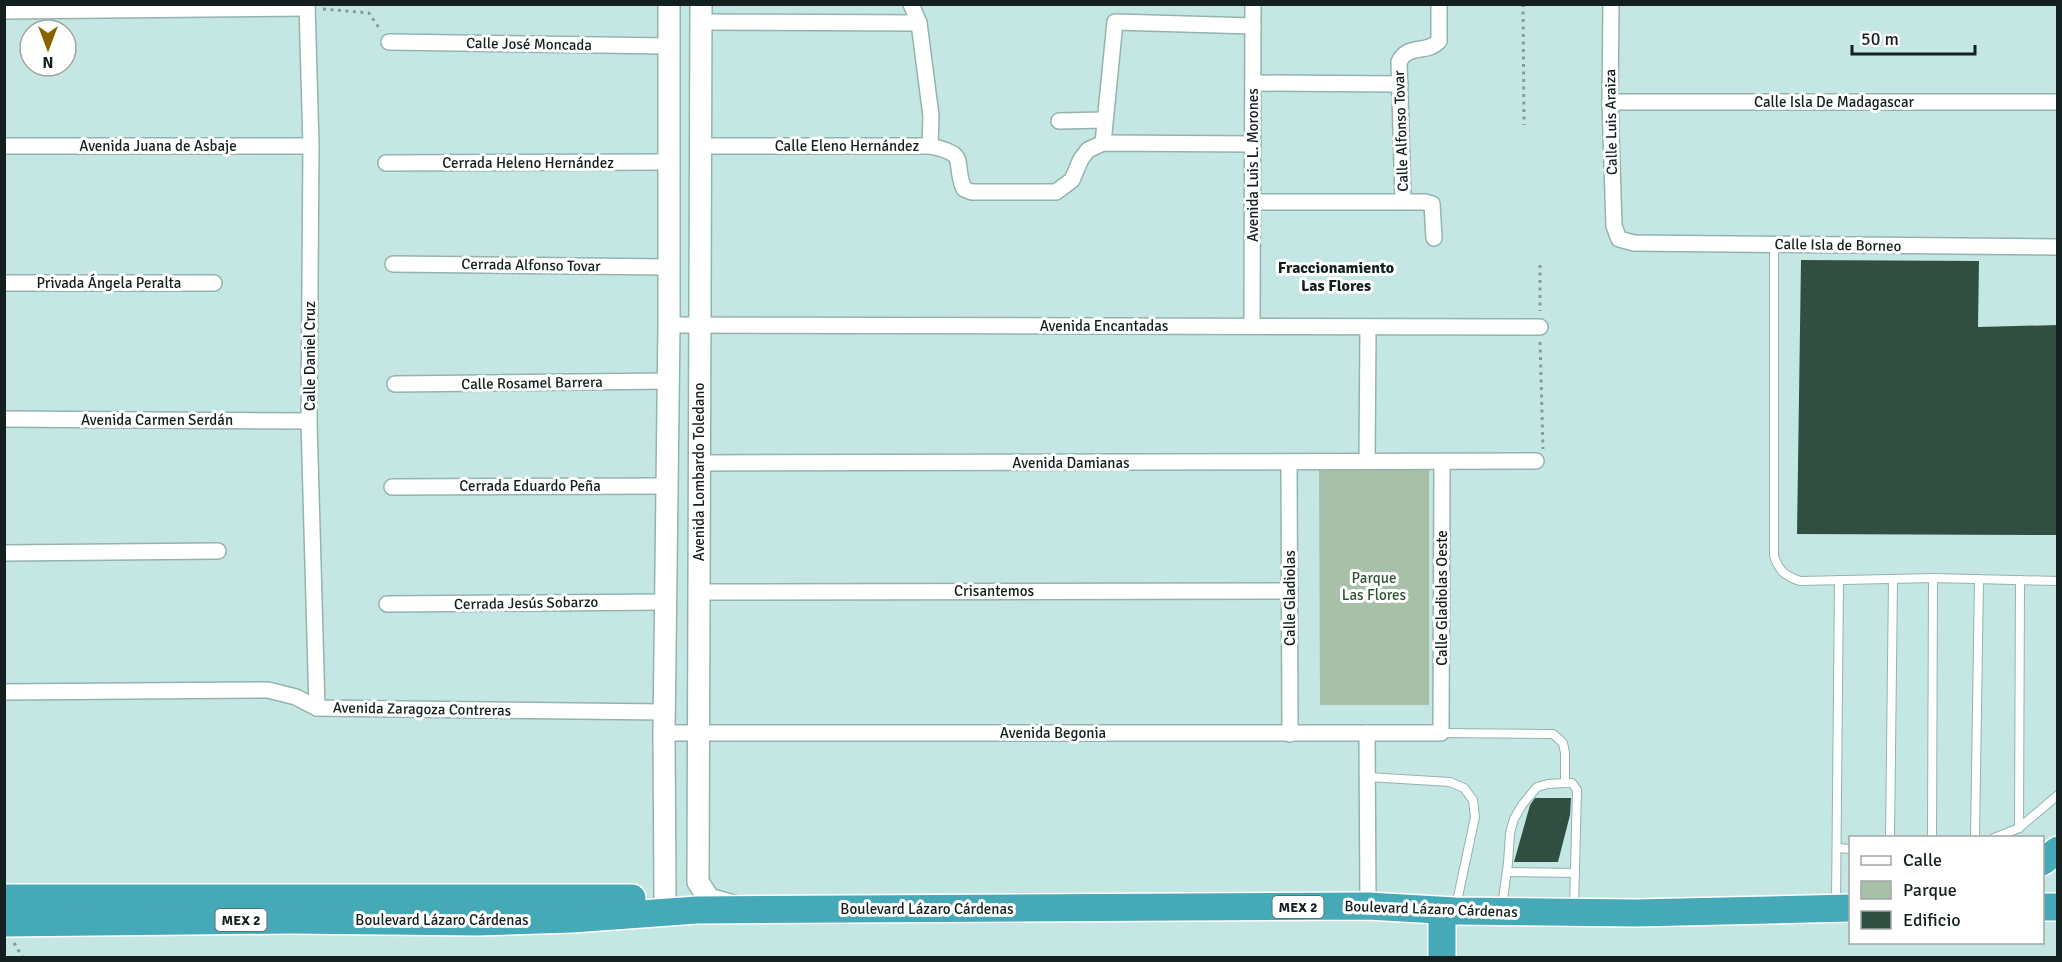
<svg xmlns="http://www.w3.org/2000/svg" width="2062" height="962" viewBox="0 0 2062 962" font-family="Signika,sans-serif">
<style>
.green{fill:#a8c0a8}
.building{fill:#304f42}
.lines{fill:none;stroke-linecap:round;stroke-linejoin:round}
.lane-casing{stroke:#93b3af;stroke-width:10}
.street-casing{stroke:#93b3af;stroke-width:18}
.secondary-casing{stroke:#93b3af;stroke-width:24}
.highway-casing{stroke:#fff;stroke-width:30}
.path{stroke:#839d9a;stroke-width:3;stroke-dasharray:3 4.5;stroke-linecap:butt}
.lane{stroke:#fff;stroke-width:8}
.street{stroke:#fff;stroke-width:15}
.secondary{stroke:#fff;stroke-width:21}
.highway{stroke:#46a9b8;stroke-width:27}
.labels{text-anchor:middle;stroke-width:6;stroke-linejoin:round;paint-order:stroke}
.shield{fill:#fff;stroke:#5a6362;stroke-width:1.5}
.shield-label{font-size:14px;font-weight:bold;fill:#13201f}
.street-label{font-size:15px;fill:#13201f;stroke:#fff}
.park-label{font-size:15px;fill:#305631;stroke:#fff}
.neighbourhood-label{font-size:16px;font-weight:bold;fill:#13201f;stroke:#fff}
</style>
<rect width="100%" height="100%" fill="#c5e7e3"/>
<!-- green -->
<path class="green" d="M 1319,468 L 1429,468 L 1429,705 L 1320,705 Z"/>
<!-- building -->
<g class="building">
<path d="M 1801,260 L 1979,261 L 1978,327 L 2058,325 L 2058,535 L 1797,534 Z"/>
<path d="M 1535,798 L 1571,798 L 1570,815 L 1558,862 L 1514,862 L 1530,805 Z"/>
</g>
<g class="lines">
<defs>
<g id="lane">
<path d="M 1774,244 L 1774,556 C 1779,571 1785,576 1800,581 L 1933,578 L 2058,581"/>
<path d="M 1441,733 L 1553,734 L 1563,743 L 1565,753 L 1565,783 L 1548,784 L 1537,787 L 1522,805 L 1514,819 L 1510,833 L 1508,863 L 1502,906"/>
<path d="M 1368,777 L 1450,782 L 1464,788 L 1473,800 L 1475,817 L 1456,906"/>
<path d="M 1565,783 L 1572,783 L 1577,790 L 1574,908"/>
<path d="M 2019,828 L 2020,580"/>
<path d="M 1890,838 L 1893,579"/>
<path d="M 1932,838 L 1933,578"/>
<path d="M 1975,838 L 1979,579"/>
<path d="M 1994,838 L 2019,828 L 2058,795"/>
<path d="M 1838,848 L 1850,849"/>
<path d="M 1507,872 L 1575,873"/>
<path d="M 1836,904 L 1839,580"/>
</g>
<g id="street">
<path d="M 307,4 L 311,146 L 309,421 L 317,708"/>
<path d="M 911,4 L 919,23 L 931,116 L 930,146"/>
<path d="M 1611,4 L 1610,102 L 1614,226 L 1619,239 L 1634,243 L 2058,247"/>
<path d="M 4,11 L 307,8"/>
<path d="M 701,22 L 919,23"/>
<path d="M 389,42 L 669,46"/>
<path d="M 1253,83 L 1400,84"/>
<path d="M 1610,102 L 2058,102"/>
<path d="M 1059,121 L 1104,120"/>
<path d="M 1103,143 L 1115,22 L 1253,26"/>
<path d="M 4,146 L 311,146"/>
<path d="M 701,146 L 930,146 C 971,155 952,161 964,189 L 972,192 L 1056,192 L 1072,180 L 1081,159 L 1088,150 L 1103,143 L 1253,144"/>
<path d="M 386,163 L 669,162"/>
<path d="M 1403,201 L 1399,62 C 1406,44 1428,54 1439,41 L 1439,4"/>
<path d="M 1253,202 L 1425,202 L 1432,204 L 1434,238"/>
<path d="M 393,264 L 669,267"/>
<path d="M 4,283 L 214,283"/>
<path d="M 669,325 L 1540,327"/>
<path d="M 1252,326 L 1253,4"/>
<path d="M 395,384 L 669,381"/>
<path d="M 4,419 L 309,421"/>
<path d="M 1367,461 L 1368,328"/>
<path d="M 1289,462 L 1290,734"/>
<path d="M 699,463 L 1536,461"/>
<path d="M 392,487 L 667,486"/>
<path d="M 4,553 L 218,551"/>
<path d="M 699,592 L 1290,591"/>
<path d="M 387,604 L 666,602"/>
<path d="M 4,692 L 268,690 L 296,697 L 317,708 L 664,712"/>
<path d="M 664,733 L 1441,733 L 1442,462"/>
<path d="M 1367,733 L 1368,906"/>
</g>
<g id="secondary">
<path d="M 701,4 L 698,882 L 709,899 L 734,906"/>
<path d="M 665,897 L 664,733 L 669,325 L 669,4"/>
</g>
<g id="highway">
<path d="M 2042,862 L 2058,850"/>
<path d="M 4,898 L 632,898"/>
<path d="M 2042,907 L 2058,907"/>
<path d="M 1442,911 L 1442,958"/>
<path d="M 4,923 L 290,920 L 478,922 L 572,919 L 697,910 L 1368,906 L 1455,911 L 1636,913 L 1850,908"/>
</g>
</defs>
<!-- lane casing -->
<use href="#lane" class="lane-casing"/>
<!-- street casing -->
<use href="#street" class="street-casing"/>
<!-- secondary casing -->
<use href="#secondary" class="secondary-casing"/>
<!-- highway casing -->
<use href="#highway" class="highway-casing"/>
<!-- path -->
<g class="path">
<path d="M 1523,4 L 1524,125"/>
<path d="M 323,9 L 369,13 L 381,31"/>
<path d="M 1540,265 L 1540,311"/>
<path d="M 1540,342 L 1543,449"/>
<path d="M 14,943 L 23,958"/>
</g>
<!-- lane -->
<use href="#lane" class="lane"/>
<!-- street -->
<use href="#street" class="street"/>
<!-- secondary -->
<use href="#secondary" class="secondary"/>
<!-- highway -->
<use href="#highway" class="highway"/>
</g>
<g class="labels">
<!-- shield labels -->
<g class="shield">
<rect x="1272.5" y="896" width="51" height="22" rx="4.5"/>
<rect x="215.5" y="909" width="51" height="22" rx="4.5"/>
</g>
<g class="shield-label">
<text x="1298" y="912">MEX 2</text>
<text x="241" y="925">MEX 2</text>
</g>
<!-- street labels -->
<g class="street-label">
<text transform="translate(529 44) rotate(1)" y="5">Calle José Moncada</text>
<text x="1834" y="107">Calle Isla De Madagascar</text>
<text transform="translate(1611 122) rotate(-91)" y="5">Calle Luis Araiza</text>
<text transform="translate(1401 131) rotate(-92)" y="5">Calle Alfonso Tovar</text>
<text x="158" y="151">Avenida Juana de Asbaje</text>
<text x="847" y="151">Calle Eleno Hernández</text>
<text x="528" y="168">Cerrada Heleno Hernández</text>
<text transform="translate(1253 165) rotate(-90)" y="5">Avenida Luis L. Morones</text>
<text transform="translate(1838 245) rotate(1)" y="5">Calle Isla de Borneo</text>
<text transform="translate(531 265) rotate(1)" y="5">Cerrada Alfonso Tovar</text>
<text x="109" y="288">Privada Ángela Peralta</text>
<text x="1104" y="331">Avenida Encantadas</text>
<text transform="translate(310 356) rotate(-90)" y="5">Calle Daniel Cruz</text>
<text transform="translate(532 383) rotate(-1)" y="5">Calle Rosamel Barrera</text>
<text x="157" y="425">Avenida Carmen Serdán</text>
<text x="1071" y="468">Avenida Damianas</text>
<text transform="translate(699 472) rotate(-90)" y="5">Avenida Lombardo Toledano</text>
<text x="530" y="491">Cerrada Eduardo Peña</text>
<text x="994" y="596">Crisantemos</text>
<text transform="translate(1290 598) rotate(-90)" y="5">Calle Gladiolas</text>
<text transform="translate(1442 598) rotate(-90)" y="5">Calle Gladiolas Oeste</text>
<text transform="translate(526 603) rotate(-1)" y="5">Cerrada Jesús Sobarzo</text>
<text transform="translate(422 709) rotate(1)" y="5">Avenida Zaragoza Contreras</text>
<text x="1053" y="738">Avenida Begonia</text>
<text x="927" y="914">Boulevard Lázaro Cárdenas</text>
<text transform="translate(1431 909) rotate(2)" y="5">Boulevard Lázaro Cárdenas</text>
<text x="442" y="925">Boulevard Lázaro Cárdenas</text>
</g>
<!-- park labels -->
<g class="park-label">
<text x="1374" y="583">Parque<tspan x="1374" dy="17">Las Flores</tspan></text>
</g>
<!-- neighbourhood labels -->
<g class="neighbourhood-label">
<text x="1336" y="273">Fraccionamiento<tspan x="1336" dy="18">Las Flores</tspan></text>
</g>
</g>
<!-- border -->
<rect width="2062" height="962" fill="none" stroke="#13201f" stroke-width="12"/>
<!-- legend -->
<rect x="1849" y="836" width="195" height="108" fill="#ffffff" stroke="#a1a6a5" stroke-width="1.5"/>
<rect x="1861" y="856" width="30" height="9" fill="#ffffff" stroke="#a1a6a5" stroke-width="1.5"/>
<text x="1903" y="866" font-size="18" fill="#13201f">Calle</text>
<rect x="1861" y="881" width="30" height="18" fill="#a8c0a8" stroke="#a1a6a5" stroke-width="1.5"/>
<text x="1903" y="896" font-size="18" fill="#13201f">Parque</text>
<rect x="1861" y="911" width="30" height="18" fill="#304f42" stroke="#a1a6a5" stroke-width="1.5"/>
<text x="1903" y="926" font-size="18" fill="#13201f">Edificio</text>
<!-- north arrow -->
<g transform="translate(48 48) rotate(180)"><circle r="28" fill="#ffffff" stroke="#a1a6a5" stroke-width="1.5"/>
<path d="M0-4.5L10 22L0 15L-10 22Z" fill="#896200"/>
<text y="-9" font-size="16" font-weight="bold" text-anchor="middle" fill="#13201f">N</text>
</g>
<!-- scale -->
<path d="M1852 45v9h123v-9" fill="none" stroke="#13201f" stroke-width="3"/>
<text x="1861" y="45" font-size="18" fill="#13201f" stroke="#ffffff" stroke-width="4.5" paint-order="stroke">50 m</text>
</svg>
